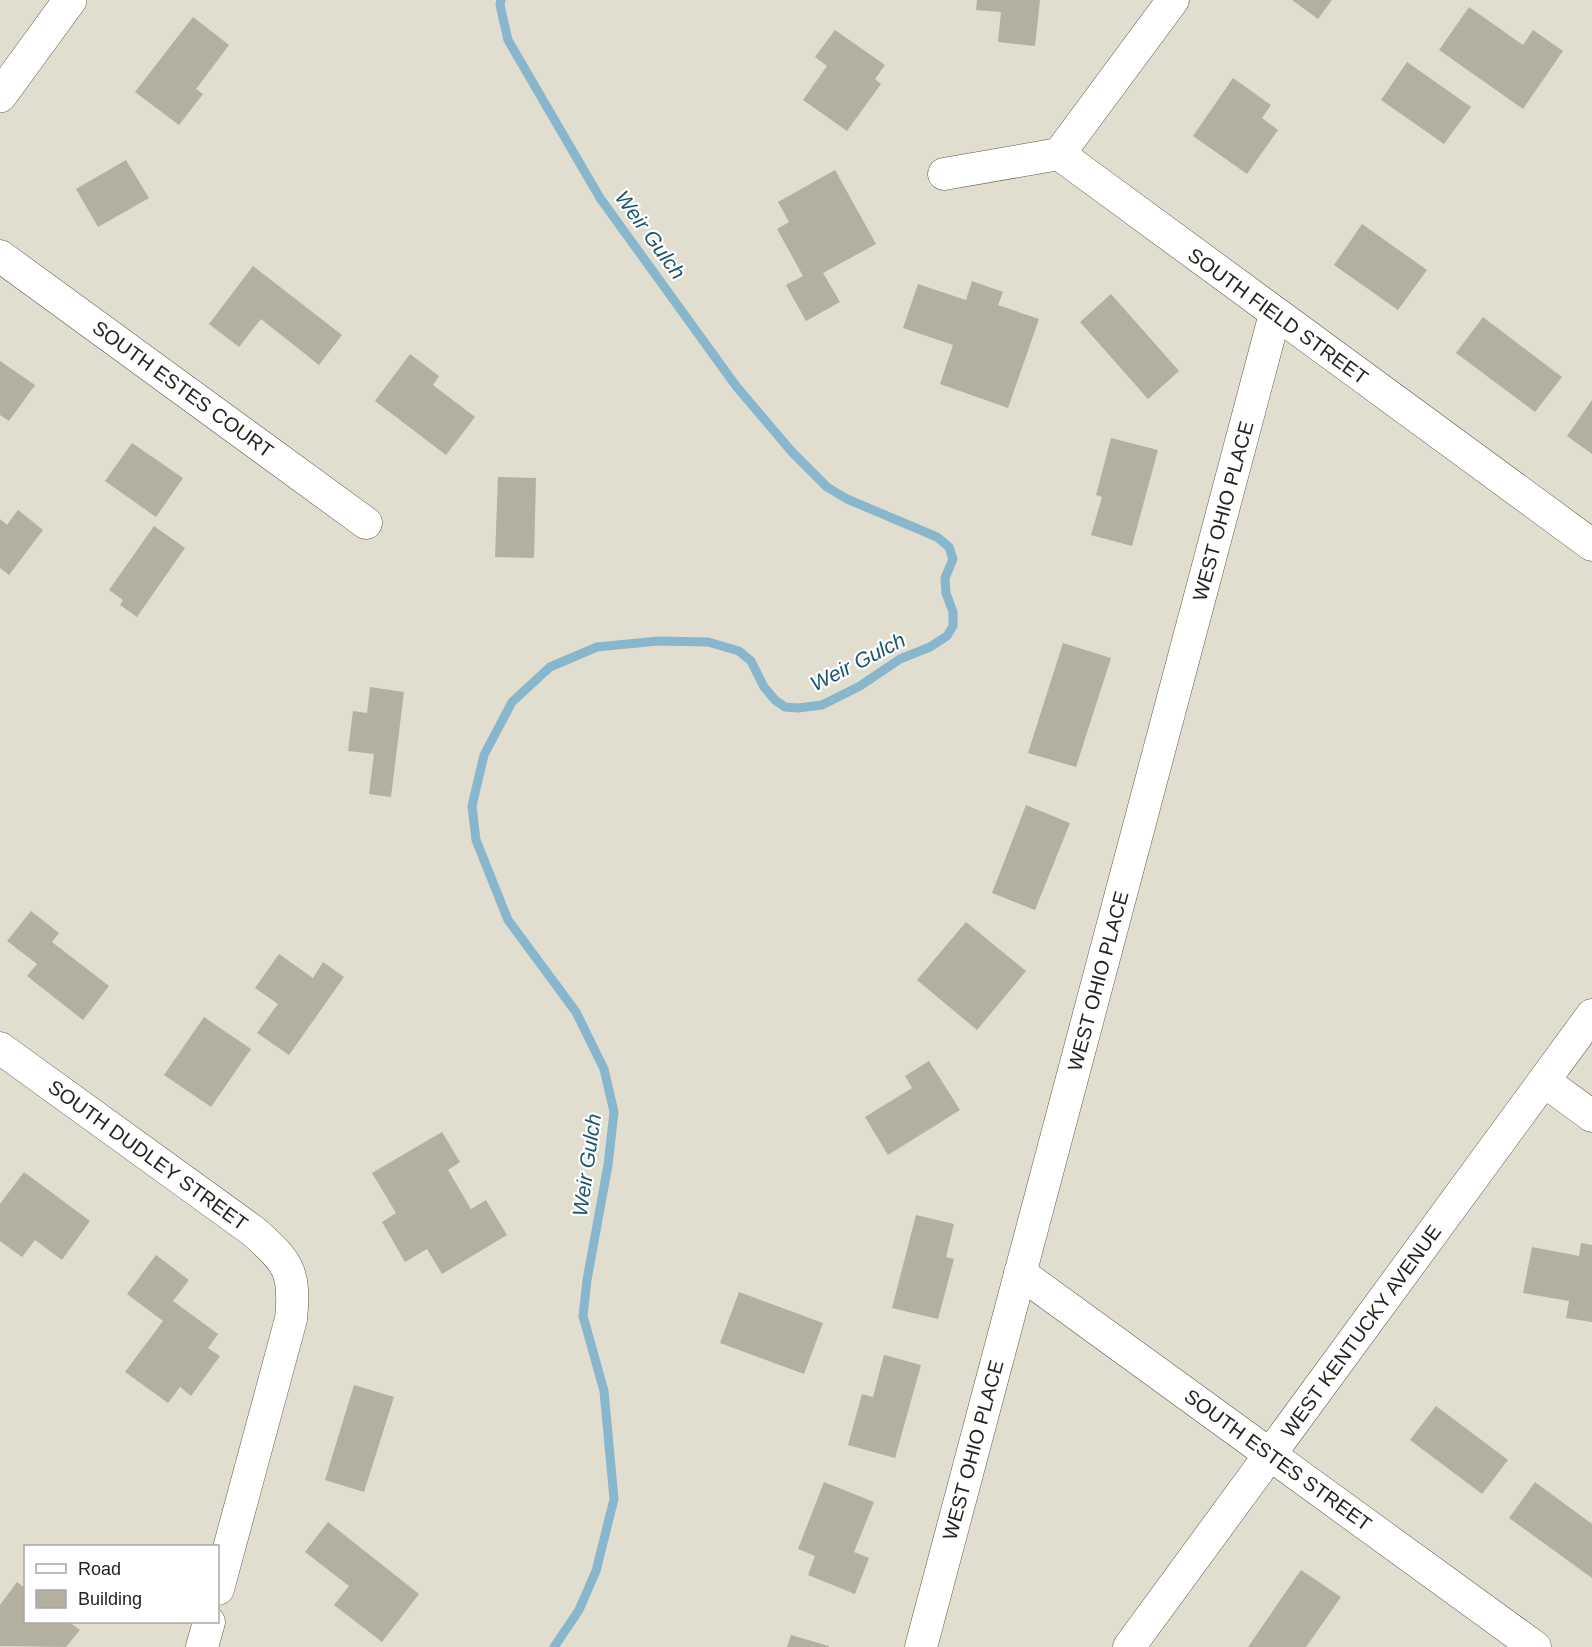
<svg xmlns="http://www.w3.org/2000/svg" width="1592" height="1647" viewBox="0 0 1592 1647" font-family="Helvetica,sans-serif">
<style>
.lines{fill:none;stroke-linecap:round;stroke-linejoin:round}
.stream{stroke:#88b6cd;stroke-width:9}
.building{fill:#b3b0a2}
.street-casing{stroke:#5e5c4f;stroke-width:33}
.secondary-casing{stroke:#5e5c4f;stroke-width:34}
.street{stroke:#fff;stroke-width:32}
.secondary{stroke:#fff;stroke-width:33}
.labels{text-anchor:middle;stroke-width:4.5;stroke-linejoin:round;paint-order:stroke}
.street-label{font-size:20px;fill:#25241f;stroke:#fff}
.water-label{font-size:21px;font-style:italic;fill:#1c556e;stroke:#fff}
</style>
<rect width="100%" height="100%" fill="#e1ded0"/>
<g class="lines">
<!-- stream -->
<path class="stream" d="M 501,0 L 500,5 L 508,40 L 600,198 L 736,386 L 792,452 L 827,487 L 847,499 L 937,537 L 949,547 L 953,559 L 945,578 L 946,593 L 953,612 L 953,626 L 947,636 L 930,647 L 900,659 L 860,686 L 822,705 L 798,708 L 785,707 L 775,700 L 764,687 L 751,661 L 739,651 L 708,642 L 658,641 L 597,647 L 550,667 L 512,702 L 484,755 L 472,806 L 476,840 L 508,920 L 576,1012 L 604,1069 L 614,1112 L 608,1165 L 587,1280 L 583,1316 L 604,1391 L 614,1499 L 596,1571 L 579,1610 L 554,1647"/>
</g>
<!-- building -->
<g class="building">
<path d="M 977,0 L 1040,0 L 1035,46 L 998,42 L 1001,12 L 976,10 Z"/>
<path d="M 1292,0 L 1332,0 L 1318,19 Z"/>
<path d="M 1469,7 L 1523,45 L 1533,30 L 1563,51 L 1523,109 L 1439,50 Z"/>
<path d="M 193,17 L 229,45 L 196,89 L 203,94 L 179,125 L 135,92 Z"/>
<path d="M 835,30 L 885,65 L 875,79 L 881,84 L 847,131 L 803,100 L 827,66 L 815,57 Z"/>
<path d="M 1407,62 L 1471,107 L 1444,144 L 1381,100 Z"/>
<path d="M 1233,78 L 1271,105 L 1262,118 L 1278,130 L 1247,174 L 1193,136 Z"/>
<path d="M 126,160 L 149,198 L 98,227 L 76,189 Z"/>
<path d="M 835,170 L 876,244 L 823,273 L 840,302 L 806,321 L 786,285 L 803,276 L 777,229 L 789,222 L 778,202 Z"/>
<path d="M 1362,224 L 1427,270 L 1398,310 L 1334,265 Z"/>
<path d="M 253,266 L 342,335 L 319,365 L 261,319 L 239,347 L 209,324 Z"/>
<path d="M 972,281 L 1003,292 L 998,305 L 1039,319 L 1008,408 L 940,384 L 953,345 L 903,328 L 918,284 L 966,300 Z"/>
<path d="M 1111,294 L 1179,371 L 1148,399 L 1080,322 Z"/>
<path d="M 1483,317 L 1562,377 L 1535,412 L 1456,353 Z"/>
<path d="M 410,354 L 439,376 L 433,385 L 475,417 L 446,455 L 375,401 Z"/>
<path d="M 0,361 L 35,385 L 9,421 L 0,415 Z"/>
<path d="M 1592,400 L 1592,454 L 1567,436 Z"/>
<path d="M 1111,438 L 1158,450 L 1132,546 L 1091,535 L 1102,497 L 1096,495 Z"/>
<path d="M 132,443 L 183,478 L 156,517 L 105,481 Z"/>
<path d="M 498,477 L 536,478 L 534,558 L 495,557 Z"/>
<path d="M 18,510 L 43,530 L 9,575 L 0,568 L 0,519 L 7,525 Z"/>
<path d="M 154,526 L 185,548 L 137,617 L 120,605 L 123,600 L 109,590 Z"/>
<path d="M 1063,643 L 1111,658 L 1076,767 L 1028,753 Z"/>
<path d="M 370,687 L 404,692 L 391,797 L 369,794 L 374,754 L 348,751 L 353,711 L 367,713 Z"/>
<path d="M 1026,805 L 1070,823 L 1035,910 L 992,893 Z"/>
<path d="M 31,911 L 59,933 L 52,942 L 109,986 L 83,1020 L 27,976 L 37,964 L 7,941 Z"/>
<path d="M 966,922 L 1026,971 L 977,1030 L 917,980 Z"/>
<path d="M 279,954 L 313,978 L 323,962 L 344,977 L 289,1055 L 257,1033 L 278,1004 L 255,988 Z"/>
<path d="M 204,1017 L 251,1049 L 211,1107 L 164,1075 Z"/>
<path d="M 929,1061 L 960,1110 L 888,1155 L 865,1117 L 912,1088 L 905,1076 Z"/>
<path d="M 442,1132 L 460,1162 L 448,1170 L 471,1209 L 486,1200 L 507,1235 L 442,1274 L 427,1249 L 405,1262 L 382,1222 L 396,1213 L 372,1173 Z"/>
<path d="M 24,1172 L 90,1221 L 62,1260 L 35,1240 L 22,1257 L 0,1241 L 0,1204 Z"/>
<path d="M 916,1215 L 954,1224 L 946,1257 L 954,1259 L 938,1319 L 892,1308 Z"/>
<path d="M 1581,1243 L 1592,1245 L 1592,1322 L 1566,1318 L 1569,1301 L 1523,1293 L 1532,1247 L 1579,1256 Z"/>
<path d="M 156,1255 L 189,1280 L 173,1301 L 218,1334 L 208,1348 L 220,1356 L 191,1396 L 180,1387 L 168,1403 L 125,1372 L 163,1321 L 127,1294 Z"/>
<path d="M 739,1292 L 823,1323 L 804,1374 L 720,1343 Z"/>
<path d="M 884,1355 L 921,1365 L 895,1458 L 848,1445 L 862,1394 L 873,1397 Z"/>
<path d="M 354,1385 L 394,1397 L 364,1492 L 325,1480 Z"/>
<path d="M 1436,1406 L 1508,1460 L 1482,1494 L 1410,1440 Z"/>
<path d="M 824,1482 L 874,1502 L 854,1552 L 869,1558 L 855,1594 L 808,1575 L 815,1556 L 798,1549 Z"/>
<path d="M 1535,1482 L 1592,1524 L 1592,1578 L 1509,1518 Z"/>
<path d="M 328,1522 L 419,1594 L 382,1642 L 334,1605 L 349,1586 L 305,1552 Z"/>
<path d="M 1301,1570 L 1341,1597 L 1306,1647 L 1248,1647 Z"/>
<path d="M 17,1582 L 26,1589 L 26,1622 L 69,1622 L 80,1630 L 66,1647 L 0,1646 L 0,1605 Z"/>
<path d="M 791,1635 L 829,1646 L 829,1647 L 787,1647 Z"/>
</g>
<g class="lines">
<defs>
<g id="street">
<path d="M 1059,154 L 1173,0"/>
<path d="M 944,174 L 1059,154 L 1592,545"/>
<path d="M 0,256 L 366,523"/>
<path d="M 0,1048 L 253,1231 C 288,1262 296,1271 291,1319 L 218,1589"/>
<path d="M 1544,1081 L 1592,1116"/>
<path d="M 1020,1273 L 1535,1647"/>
<path d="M 202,1647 L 209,1622"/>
<path d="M 921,1647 L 1275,314"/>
<path d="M 1129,1647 L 1592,1015"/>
</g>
<path id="secondary" d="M 0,96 L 70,0"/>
</defs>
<!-- street casing -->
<use href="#street" class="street-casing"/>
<!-- secondary casing -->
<use href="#secondary" class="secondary-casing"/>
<!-- street -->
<use href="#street" class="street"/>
<!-- secondary -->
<use href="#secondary" class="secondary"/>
</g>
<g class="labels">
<!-- street labels -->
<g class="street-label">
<text transform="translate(1278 316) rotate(36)" y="7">SOUTH FIELD STREET</text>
<text transform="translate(183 389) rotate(36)" y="7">SOUTH ESTES COURT</text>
<text transform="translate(1223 511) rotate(-75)" y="7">WEST OHIO PLACE</text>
<text transform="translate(1098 981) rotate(-75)" y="7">WEST OHIO PLACE</text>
<text transform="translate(148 1155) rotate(36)" y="7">SOUTH DUDLEY STREET</text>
<text transform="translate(1361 1331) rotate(-54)" y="7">WEST KENTUCKY AVENUE</text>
<text transform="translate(973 1450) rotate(-75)" y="7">WEST OHIO PLACE</text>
<text transform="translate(1278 1460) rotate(36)" y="7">SOUTH ESTES STREET</text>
</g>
<!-- water labels -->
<g class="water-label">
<text transform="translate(650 235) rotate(54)" y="7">Weir Gulch</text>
<text transform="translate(858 662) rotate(-27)" y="7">Weir Gulch</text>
<text transform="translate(587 1165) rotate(-82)" y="7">Weir Gulch</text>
</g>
</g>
<!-- legend -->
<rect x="24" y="1545" width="195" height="78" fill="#ffffff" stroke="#a8a7a5" stroke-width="1.5"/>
<rect x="36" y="1564" width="30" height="9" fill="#ffffff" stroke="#a8a7a5" stroke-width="1.5"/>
<text x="78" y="1575" font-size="18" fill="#25241f">Road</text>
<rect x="36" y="1590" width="30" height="18" fill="#b3b0a2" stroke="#a8a7a5" stroke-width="1.5"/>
<text x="78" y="1605" font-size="18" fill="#25241f">Building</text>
</svg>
